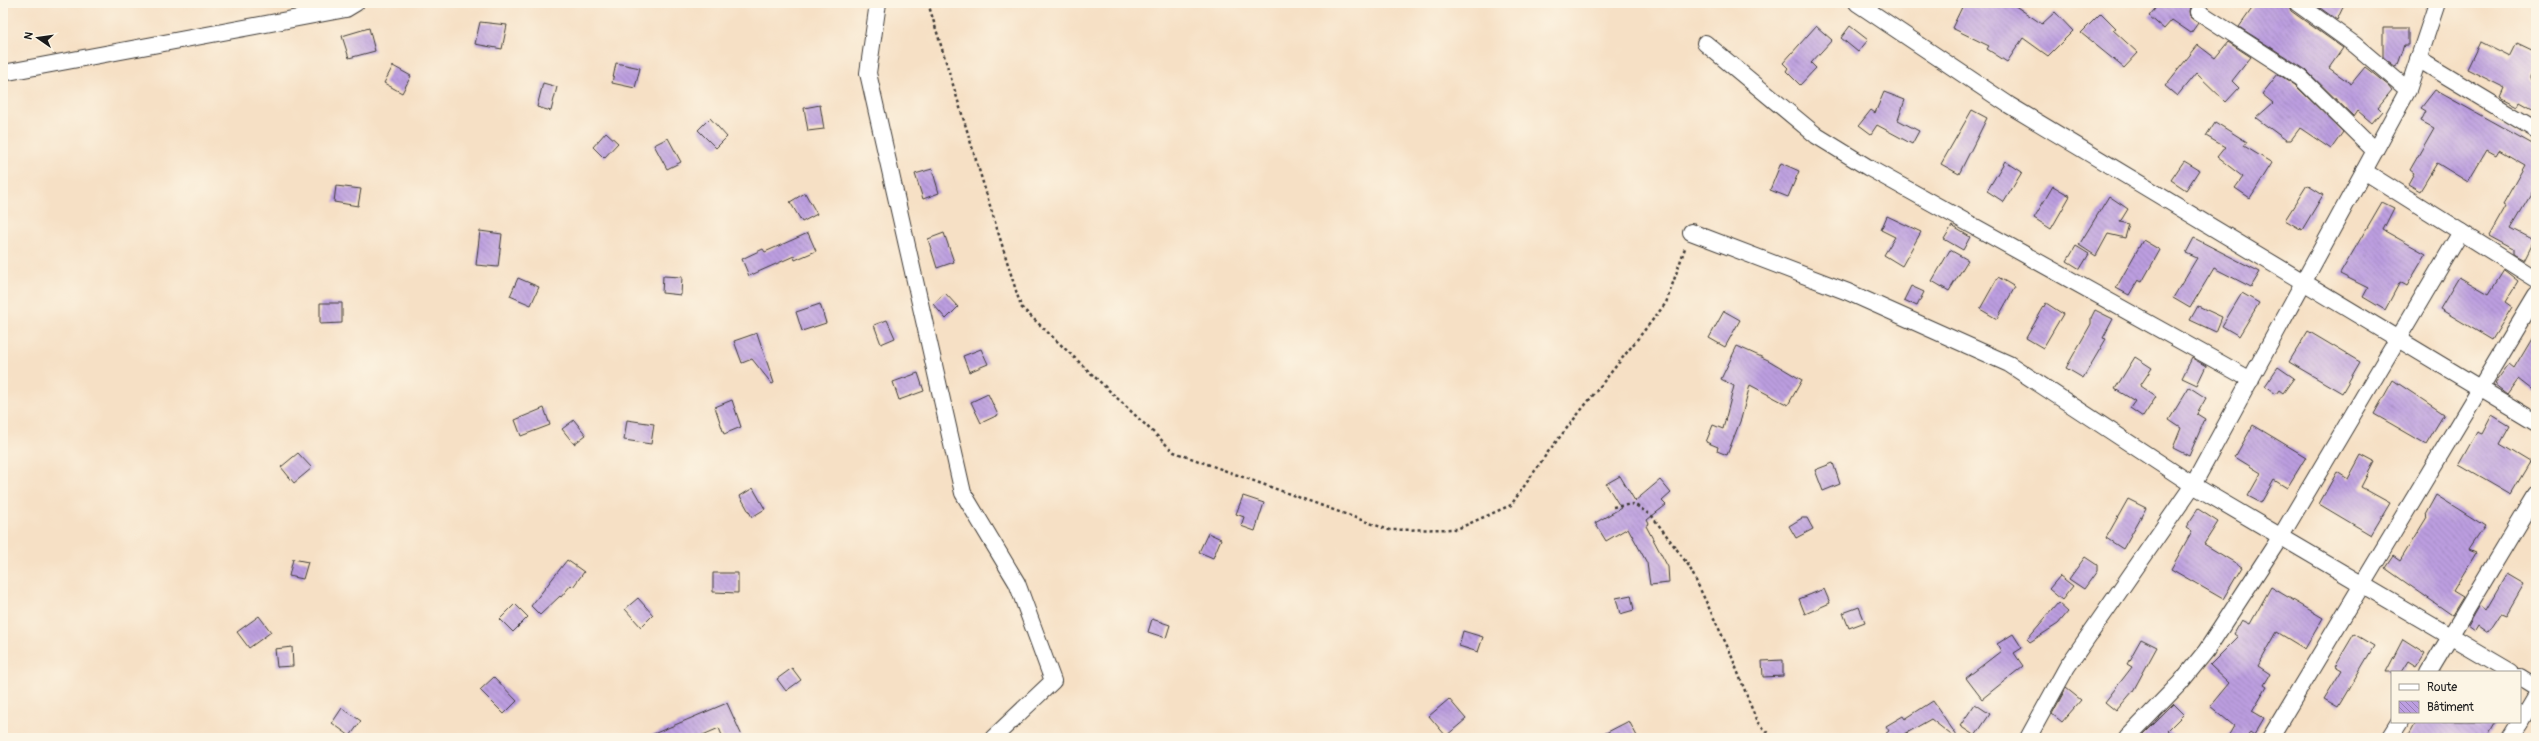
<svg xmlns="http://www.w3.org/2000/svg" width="2539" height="741" viewBox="0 0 2539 741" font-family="Pangolin,sans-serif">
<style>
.building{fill:url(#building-back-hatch)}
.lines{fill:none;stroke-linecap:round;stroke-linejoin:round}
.street-casing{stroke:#3d3935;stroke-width:18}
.path{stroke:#3d3935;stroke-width:2.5;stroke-dasharray:3 3;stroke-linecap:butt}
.street{stroke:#fff;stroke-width:16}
</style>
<defs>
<pattern id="building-back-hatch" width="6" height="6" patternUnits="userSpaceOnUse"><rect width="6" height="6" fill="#bc9ee0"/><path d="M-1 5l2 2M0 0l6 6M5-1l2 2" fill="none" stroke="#9880b5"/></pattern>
</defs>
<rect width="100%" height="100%" fill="#fcf5e5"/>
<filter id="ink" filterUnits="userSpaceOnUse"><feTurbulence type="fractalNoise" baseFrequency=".025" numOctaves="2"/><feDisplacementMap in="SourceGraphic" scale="8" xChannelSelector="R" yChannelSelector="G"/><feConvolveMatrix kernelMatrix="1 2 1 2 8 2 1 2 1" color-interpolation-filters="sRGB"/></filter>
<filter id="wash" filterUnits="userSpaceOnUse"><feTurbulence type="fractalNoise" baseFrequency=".012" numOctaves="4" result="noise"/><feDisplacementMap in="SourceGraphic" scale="16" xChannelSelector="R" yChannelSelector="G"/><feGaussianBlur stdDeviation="0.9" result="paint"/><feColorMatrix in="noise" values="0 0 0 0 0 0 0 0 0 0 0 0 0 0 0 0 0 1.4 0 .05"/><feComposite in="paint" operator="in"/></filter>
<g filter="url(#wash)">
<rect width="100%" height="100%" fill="#f6e0c5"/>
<g id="blocks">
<!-- building -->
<g class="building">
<path d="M 1964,3 L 2011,3 L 2042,24 L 2055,12 L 2073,31 L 2048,56 L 2023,38 L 2007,62 L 1987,49 L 1989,46 L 1952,28 Z"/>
<path d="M 2160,3 L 2197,3 L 2191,7 L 2190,11 L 2191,17 L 2198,23 L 2191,33 L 2172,20 L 2164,29 L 2149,16 Z"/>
<path d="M 2256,3 L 2288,3 L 2291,11 L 2343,48 L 2329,68 L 2351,84 L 2365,67 L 2389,86 L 2392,90 L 2378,107 L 2382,111 L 2372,123 L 2358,111 L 2354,117 L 2306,70 L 2239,27 Z"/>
<path d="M 2313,3 L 2345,3 L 2337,20 Z"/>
<path d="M 2101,13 L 2116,28 L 2113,30 L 2138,53 L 2124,68 L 2081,33 Z"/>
<path d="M 480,22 L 507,25 L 502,49 L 475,44 Z"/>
<path d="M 1816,26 L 1832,40 L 1811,63 L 1816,68 L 1800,85 L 1786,71 L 1788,68 L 1783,63 Z"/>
<path d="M 1850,26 L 1868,40 L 1858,52 L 1841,38 Z"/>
<path d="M 369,28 L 375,51 L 349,58 L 342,36 Z"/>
<path d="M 2383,28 L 2408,28 L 2408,45 L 2404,45 L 2396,67 L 2383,57 Z"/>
<path d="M 2228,42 L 2251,57 L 2232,81 L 2239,88 L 2226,102 L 2196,73 L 2177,96 L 2165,86 L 2198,45 L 2215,58 Z"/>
<path d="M 2480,42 L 2510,57 L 2517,43 L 2536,52 L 2536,65 L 2530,77 L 2531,80 L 2536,83 L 2536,111 L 2520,102 L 2518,106 L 2501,97 L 2505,88 L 2467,69 Z"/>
<path d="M 616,63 L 640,68 L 635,88 L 612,83 Z"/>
<path d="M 393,66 L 411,76 L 402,93 L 384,83 Z"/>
<path d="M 2278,74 L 2295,85 L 2343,132 L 2331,149 L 2300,128 L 2291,140 L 2286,140 L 2256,118 L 2273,103 L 2262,94 Z"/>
<path d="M 543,83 L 557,87 L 551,111 L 537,107 Z"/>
<path d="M 2435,90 L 2536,146 L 2536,186 L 2511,228 L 2534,240 L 2524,260 L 2513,254 L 2513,249 L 2489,236 L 2506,206 L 2503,204 L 2525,165 L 2499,150 L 2496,155 L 2487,150 L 2468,182 L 2437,163 L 2420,191 L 2408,184 L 2414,173 L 2410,170 L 2434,128 L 2421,121 L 2426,111 L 2421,108 Z"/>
<path d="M 1884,92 L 1905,100 L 1898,120 L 1919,131 L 1912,144 L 1877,125 L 1871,134 L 1859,125 L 1871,110 L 1875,113 Z"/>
<path d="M 820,105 L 824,129 L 808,131 L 804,108 Z"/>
<path d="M 1972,110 L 1987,118 L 1959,174 L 1941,164 Z"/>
<path d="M 710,118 L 727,137 L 716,148 L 698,130 Z"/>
<path d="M 2215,122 L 2247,142 L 2244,146 L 2272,163 L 2250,198 L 2235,188 L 2243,177 L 2217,157 L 2225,147 L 2206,136 Z"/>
<path d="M 606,132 L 618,143 L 604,158 L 593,147 Z"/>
<path d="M 668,138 L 681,162 L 667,169 L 654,145 Z"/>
<path d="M 2005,161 L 2022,172 L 2004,202 L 1987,191 Z"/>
<path d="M 2184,161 L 2199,170 L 2186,190 L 2171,180 Z"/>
<path d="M 1781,163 L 1799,171 L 1788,197 L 1770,190 Z"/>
<path d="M 932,169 L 939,193 L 923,199 L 915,174 Z"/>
<path d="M 2307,185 L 2323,195 L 2302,230 L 2285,220 Z"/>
<path d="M 336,186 L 361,189 L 358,206 L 334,202 Z"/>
<path d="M 2053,186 L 2070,196 L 2051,229 L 2034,218 Z"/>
<path d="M 805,193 L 817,214 L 802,222 L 790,202 Z"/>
<path d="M 2109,196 L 2128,209 L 2120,222 L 2129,224 L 2125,238 L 2108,234 L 2096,256 L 2079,245 Z"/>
<path d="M 2382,202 L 2394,208 L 2383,230 L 2426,254 L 2407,286 L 2400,282 L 2385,310 L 2363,297 L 2368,288 L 2340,274 Z"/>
<path d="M 1887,216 L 1921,232 L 1902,266 L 1884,255 L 1895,237 L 1881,230 Z"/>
<path d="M 1952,226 L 1970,237 L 1963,250 L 1944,239 Z"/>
<path d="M 480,231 L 502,234 L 498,267 L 476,265 Z"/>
<path d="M 808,233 L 816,251 L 795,260 L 794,256 L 749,276 L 742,259 L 763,249 L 765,252 Z"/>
<path d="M 944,233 L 954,262 L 937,268 L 928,239 Z"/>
<path d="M 2194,238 L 2260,272 L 2251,287 L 2214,268 L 2190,308 L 2173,298 L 2197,258 L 2186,253 Z"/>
<path d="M 2143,240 L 2160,250 L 2142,282 L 2138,280 L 2129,295 L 2116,288 Z"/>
<path d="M 2076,246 L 2089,254 L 2080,269 L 2067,261 Z"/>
<path d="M 1950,250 L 1968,260 L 1949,291 L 1932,281 Z"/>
<path d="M 2504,270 L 2518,281 L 2505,302 L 2512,307 L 2492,340 L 2440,309 L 2459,277 L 2489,294 Z"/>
<path d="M 663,276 L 682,277 L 681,295 L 662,293 Z"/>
<path d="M 1998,277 L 2015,287 L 1997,319 L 1980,309 Z"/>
<path d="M 518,278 L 539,287 L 531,305 L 510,296 Z"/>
<path d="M 1911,286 L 1924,292 L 1917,306 L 1904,300 Z"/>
<path d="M 945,293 L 958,307 L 946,319 L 933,304 Z"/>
<path d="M 2242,293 L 2259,303 L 2239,336 L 2222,326 Z"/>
<path d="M 320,303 L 342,303 L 342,323 L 320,324 Z"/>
<path d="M 2046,303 L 2063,314 L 2043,348 L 2026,338 Z"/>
<path d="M 820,304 L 826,323 L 802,331 L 796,312 Z"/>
<path d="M 2198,306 L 2222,317 L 2216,332 L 2190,320 Z"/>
<path d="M 2095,310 L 2113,319 L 2103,338 L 2106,339 L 2083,378 L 2066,368 L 2091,324 L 2091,318 Z"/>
<path d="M 1724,311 L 1740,320 L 1725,347 L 1709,338 Z"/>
<path d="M 887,320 L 895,338 L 881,344 L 874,325 Z"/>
<path d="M 2308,331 L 2360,362 L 2342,393 L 2289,362 Z"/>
<path d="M 2536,331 L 2536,393 L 2518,379 L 2507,394 L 2494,384 L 2509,364 L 2514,368 Z"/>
<path d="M 757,333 L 774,383 L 772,384 L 752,359 L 742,363 L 734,341 Z"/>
<path d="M 1737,346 L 1768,360 L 1802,380 L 1788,405 L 1750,385 L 1741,419 L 1727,455 L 1717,451 L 1718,447 L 1706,442 L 1713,425 L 1723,429 L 1734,386 L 1721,379 Z"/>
<path d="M 981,349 L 988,364 L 969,372 L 963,356 Z"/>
<path d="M 2135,357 L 2152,368 L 2140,386 L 2156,397 L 2143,417 L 2130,408 L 2135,401 L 2115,389 Z"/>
<path d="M 2192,358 L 2206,366 L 2197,385 L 2182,378 Z"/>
<path d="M 2278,367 L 2294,378 L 2283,393 L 2279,390 L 2276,394 L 2265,386 Z"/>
<path d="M 918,373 L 924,391 L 899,400 L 893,382 Z"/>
<path d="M 2393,380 L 2444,414 L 2426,444 L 2374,414 Z"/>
<path d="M 2189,387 L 2206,398 L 2197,414 L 2205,419 L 2189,456 L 2173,448 L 2181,428 L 2169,420 Z"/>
<path d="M 988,394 L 998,415 L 981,423 L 971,402 Z"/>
<path d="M 732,400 L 741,427 L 724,434 L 715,407 Z"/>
<path d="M 544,408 L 550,425 L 521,436 L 515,420 Z"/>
<path d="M 2492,415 L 2510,426 L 2500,444 L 2530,462 L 2511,494 L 2459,464 L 2477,432 L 2482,434 Z"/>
<path d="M 574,420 L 586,435 L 574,444 L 562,429 Z"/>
<path d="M 627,420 L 654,424 L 651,444 L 624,440 Z"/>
<path d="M 2253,425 L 2306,457 L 2287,488 L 2274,480 L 2261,503 L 2248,496 L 2261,473 L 2235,457 Z"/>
<path d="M 298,453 L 312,468 L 294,483 L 281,467 Z"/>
<path d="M 2361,455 L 2374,462 L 2361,487 L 2390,503 L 2371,535 L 2319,504 L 2337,472 L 2348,479 Z"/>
<path d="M 1833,463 L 1840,484 L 1823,491 L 1815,470 Z"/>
<path d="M 1620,476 L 1635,501 L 1660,480 L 1671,493 L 1662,501 L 1666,505 L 1647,520 L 1649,524 L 1646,526 L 1668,567 L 1669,583 L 1650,585 L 1647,563 L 1628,528 L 1606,541 L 1595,523 L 1621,508 L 1606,484 Z"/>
<path d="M 753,488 L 765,509 L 752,517 L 740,496 Z"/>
<path d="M 2436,495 L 2485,526 L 2469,550 L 2476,553 L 2453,591 L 2463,597 L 2452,615 L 2385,568 L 2393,556 L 2400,561 L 2427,517 L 2425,515 Z"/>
<path d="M 1243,496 L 1264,503 L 1255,531 L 1241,526 L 1244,517 L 1236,514 Z"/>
<path d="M 2128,499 L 2146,508 L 2123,549 L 2106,538 Z"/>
<path d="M 2198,509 L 2218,522 L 2204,544 L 2242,567 L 2223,599 L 2171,569 L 2192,531 L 2186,527 Z"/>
<path d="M 1802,518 L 1807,518 L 1813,529 L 1796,538 L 1789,526 Z"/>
<path d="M 1208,533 L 1221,539 L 1213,558 L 1199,552 Z"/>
<path d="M 2085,557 L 2097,565 L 2097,571 L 2084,589 L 2069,579 Z"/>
<path d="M 293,559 L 308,562 L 303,579 L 289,576 Z"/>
<path d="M 567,560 L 584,572 L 573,587 L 571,585 L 561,597 L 560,596 L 540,615 L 531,606 Z"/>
<path d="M 713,573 L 738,573 L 738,593 L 713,592 Z"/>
<path d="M 2507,574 L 2524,584 L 2506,615 L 2501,613 L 2488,633 L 2478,626 L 2475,631 L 2468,626 L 2480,605 L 2486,610 Z"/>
<path d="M 2060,576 L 2073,586 L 2062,600 L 2049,589 Z"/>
<path d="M 2271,587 L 2323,618 L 2305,649 L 2277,632 L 2258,666 L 2270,674 L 2264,684 L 2267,686 L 2252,711 L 2264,718 L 2254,735 L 2250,732 L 2247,738 L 2227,738 L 2234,726 L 2210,706 L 2229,683 L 2210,665 L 2238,637 L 2234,634 L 2242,620 L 2250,624 Z"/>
<path d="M 1824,589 L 1830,603 L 1805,614 L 1799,599 Z"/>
<path d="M 1631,595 L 1634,610 L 1620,614 L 1616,598 Z"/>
<path d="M 638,598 L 653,615 L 641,627 L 625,609 Z"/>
<path d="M 2058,603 L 2068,612 L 2058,624 L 2030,642 L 2027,639 Z"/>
<path d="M 515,604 L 528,617 L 513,632 L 500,619 Z"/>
<path d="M 1859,607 L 1865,622 L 1849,628 L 1843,613 Z"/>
<path d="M 259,616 L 271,632 L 249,648 L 237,632 Z"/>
<path d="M 1152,619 L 1170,625 L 1166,638 L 1148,632 Z"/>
<path d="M 1463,631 L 1483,637 L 1478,652 L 1459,646 Z"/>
<path d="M 2013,634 L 2022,648 L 2014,653 L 2023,666 L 1982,699 L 1966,678 L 2001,651 L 1997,644 Z"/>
<path d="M 2354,634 L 2374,646 L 2338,707 L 2324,699 L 2342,670 L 2335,666 Z"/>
<path d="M 2141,639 L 2157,647 L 2133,691 L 2116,711 L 2105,702 L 2132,667 L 2127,664 Z"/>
<path d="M 2403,639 L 2425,653 L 2417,666 L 2409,661 L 2402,672 L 2386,672 Z"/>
<path d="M 292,647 L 293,666 L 277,667 L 275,649 Z"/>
<path d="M 1783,660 L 1783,676 L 1763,677 L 1762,661 Z"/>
<path d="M 792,668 L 801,680 L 786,691 L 777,679 Z"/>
<path d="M 494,677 L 517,701 L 504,714 L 480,690 Z"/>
<path d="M 2066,688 L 2081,700 L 2062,722 L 2052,714 Z"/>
<path d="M 1449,699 L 1466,719 L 1446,736 L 1429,716 Z"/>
<path d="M 1933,701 L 1957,736 L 1955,738 L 1931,719 L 1898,738 L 1888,738 L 1885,734 L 1889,731 L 1886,726 L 1903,716 L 1905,719 Z"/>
<path d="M 727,703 L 743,738 L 723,738 L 719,728 L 696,738 L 644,738 Z"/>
<path d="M 1975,704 L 1990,714 L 1975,736 L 1960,726 Z"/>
<path d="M 2174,704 L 2184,714 L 2168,730 L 2177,738 L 2140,738 Z"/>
<path d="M 342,708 L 361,721 L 350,736 L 332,723 Z"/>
<path d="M 1629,721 L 1638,738 L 1596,738 Z"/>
<path d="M 2416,722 L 2496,722 L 2487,738 L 2407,738 Z"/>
</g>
</g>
</g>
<g filter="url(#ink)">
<use href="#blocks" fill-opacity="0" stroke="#3d3935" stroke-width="1"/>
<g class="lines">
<defs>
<g id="street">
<path d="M 878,3 L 868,73 L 963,493 L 1017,583 L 1053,681 L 993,738"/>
<path d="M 1857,3 L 2009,105 L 2536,422"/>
<path d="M 2297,3 L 2355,45 L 2408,90"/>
<path d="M 2199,12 L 2301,78 L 2375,151"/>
<path d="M 1705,43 L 1817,136 L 1869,168 L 2251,380"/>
<path d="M 2418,59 L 2536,130"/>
<path d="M 3,73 L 346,9 L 356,3"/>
<path d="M 2364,171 L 2536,279"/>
<path d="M 1691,232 L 1848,292 L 2009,364 L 2193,485 L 2511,672"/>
<path d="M 2429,672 L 2536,494"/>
<path d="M 2520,677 L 2536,687"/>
<path d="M 2520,722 L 2536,695"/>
<path d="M 2028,738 L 2067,667 L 2193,485 L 2408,90 L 2437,3"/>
<path d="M 2127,738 L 2180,683 L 2206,651 L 2281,536 L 2461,232"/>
<path d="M 2270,738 L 2536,295"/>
<path d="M 2390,738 L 2400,722"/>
<path d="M 2510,738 L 2520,722"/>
</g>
</defs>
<!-- street casing -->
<use href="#street" class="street-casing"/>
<!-- path -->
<g class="path">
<path d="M 928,3 L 1021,307 L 1174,452 L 1389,530 L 1457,529 L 1511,505 L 1548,452 L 1666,303 L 1685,248"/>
<path d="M 1613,507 L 1634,504 L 1652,516 L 1689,566 L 1730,652 L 1757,722 L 1774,738"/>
</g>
<!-- street -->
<use href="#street" class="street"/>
</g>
</g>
<!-- margin -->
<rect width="2539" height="741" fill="none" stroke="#fcf5e5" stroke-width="16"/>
<!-- legend -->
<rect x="2391" y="671" width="130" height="52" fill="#fcf5e5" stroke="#a29e95"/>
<rect x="2399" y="684" width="20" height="6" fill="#ffffff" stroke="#a29e95"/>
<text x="2427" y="691" font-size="12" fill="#1c1c1c">Route</text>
<rect x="2399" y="701" width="20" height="12" fill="url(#building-back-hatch)" stroke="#a29e95"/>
<text x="2427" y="711" font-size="12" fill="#1c1c1c">Bâtiment</text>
<!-- north arrow -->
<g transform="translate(38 38) rotate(283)" stroke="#fcf5e5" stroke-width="3" paint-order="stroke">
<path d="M0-3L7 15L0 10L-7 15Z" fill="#1c1c1c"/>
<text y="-6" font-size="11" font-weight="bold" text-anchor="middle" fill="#1c1c1c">N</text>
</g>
</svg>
